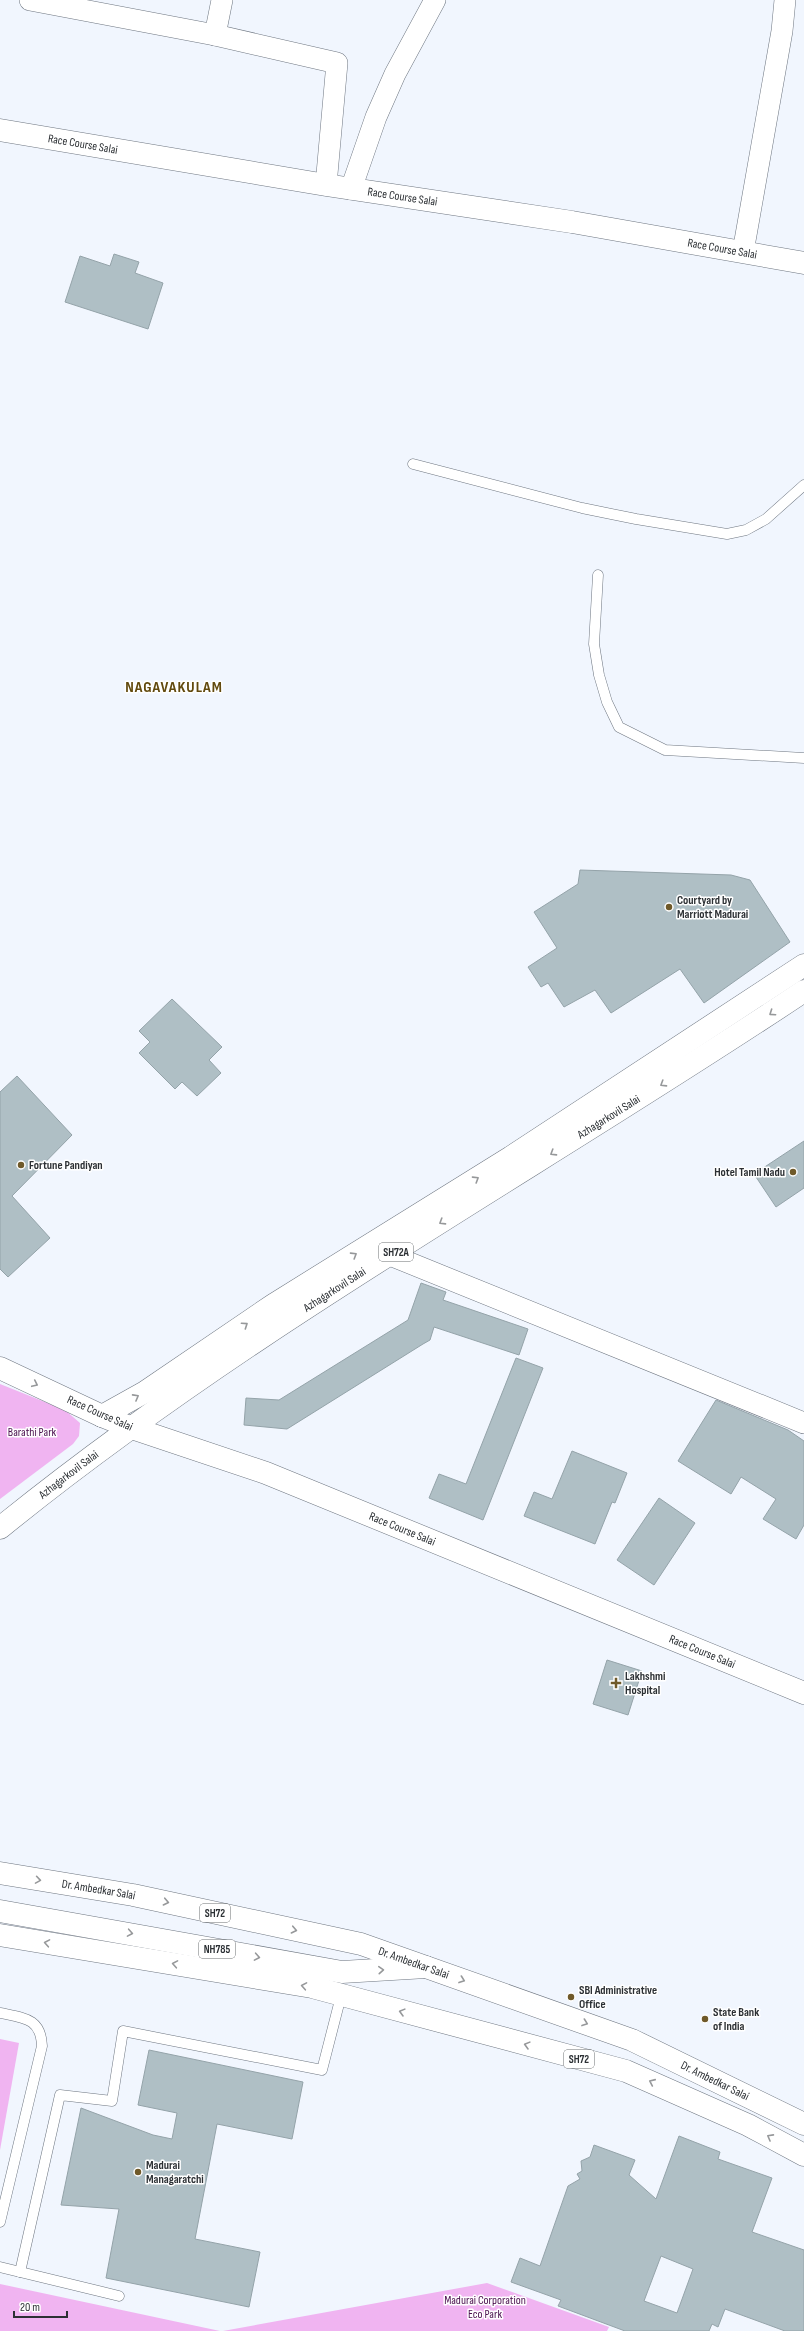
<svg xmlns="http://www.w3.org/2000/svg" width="804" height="2331" viewBox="0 0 804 2331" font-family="'Sofia Sans Condensed',sans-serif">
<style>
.green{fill:#f0b4f1}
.building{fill:#afbfc5;stroke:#94a3a9;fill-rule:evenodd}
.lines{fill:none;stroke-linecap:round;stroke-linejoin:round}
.lane-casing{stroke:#6e7681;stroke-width:11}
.street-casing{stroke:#6e7681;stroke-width:22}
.secondary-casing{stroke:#6e7681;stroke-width:23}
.primary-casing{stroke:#6e7681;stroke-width:23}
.highway-casing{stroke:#6e7681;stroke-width:23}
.lane{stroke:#fff;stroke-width:10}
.street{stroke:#fff;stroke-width:21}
.secondary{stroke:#fff;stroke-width:22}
.primary{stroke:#fff;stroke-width:22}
.highway{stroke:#fff;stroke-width:22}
.oneway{stroke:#96989a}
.poi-dot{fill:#6f5929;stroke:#fff;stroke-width:1.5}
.labels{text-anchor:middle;stroke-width:3;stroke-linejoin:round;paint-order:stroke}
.shield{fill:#fff;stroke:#6b6e71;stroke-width:1}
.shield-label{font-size:11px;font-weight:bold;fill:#2c3034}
.street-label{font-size:12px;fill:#2c3034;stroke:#fff}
.poi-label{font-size:12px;font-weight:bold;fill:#2c3034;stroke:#fff;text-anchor:start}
.park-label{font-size:12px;fill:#490e4d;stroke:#fff}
.district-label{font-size:16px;font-weight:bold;letter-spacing:1px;fill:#624a0e;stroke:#fff}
</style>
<rect width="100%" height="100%" fill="#f1f6fe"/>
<!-- green -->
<g class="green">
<path d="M 0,1384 L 65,1410 L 80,1423 L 79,1436 L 73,1444 L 0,1499 Z"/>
<path d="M 0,2039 L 19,2043 L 0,2150 Z"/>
<path d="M 487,2283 L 609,2327 L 607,2331 L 223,2331 Z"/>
<path d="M 0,2284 L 220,2331 L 0,2331 Z"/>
</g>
<!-- building -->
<g class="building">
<path d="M 114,254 L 139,262 L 135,273 L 163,283 L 148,329 L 65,302 L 80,256 L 110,266 Z"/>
<path d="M 580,870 L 731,875 L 750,880 L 790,942 L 704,1003 L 680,969 L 611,1013 L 595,990 L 564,1007 L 548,983 L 541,987 L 528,967 L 557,948 L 534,912 L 578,884 Z"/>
<path d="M 172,999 L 222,1047 L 209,1060 L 221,1073 L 197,1096 L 182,1082 L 175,1089 L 139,1053 L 150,1042 L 139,1031 Z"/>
<path d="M 17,1076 L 72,1135 L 12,1196 L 50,1238 L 8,1277 L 0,1269 L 0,1092 Z"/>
<path d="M 804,1141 L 804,1188 L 776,1207 L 754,1174 Z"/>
<path d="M 421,1283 L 446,1292 L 443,1300 L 528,1329 L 519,1355 L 434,1327 L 430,1340 L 423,1344 L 287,1429 L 244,1425 L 246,1398 L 279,1400 L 408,1320 Z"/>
<path d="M 516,1358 L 543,1368 L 483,1520 L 429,1498 L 439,1474 L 466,1484 Z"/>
<path d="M 716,1400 L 788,1430 L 804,1441 L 804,1525 L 796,1539 L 763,1519 L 776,1499 L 741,1477 L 731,1494 L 678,1461 Z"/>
<path d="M 572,1451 L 627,1473 L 615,1503 L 612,1502 L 595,1544 L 524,1516 L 534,1492 L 552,1499 Z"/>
<path d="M 659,1498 L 695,1523 L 654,1585 L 617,1560 Z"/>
<path d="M 607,1660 L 642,1671 L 628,1715 L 593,1704 Z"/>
<path d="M 149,2050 L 303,2082 L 292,2139 L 217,2124 L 195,2239 L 260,2252 L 249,2307 L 106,2278 L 119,2209 L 61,2205 L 81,2108 L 153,2135 L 172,2139 L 177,2113 L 138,2105 Z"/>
<path d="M 679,2136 L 720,2152 L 718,2159 L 772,2178 L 752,2232 L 804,2250 L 804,2331 L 785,2331 L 725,2309 L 718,2327 L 712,2324 L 709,2331 L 625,2331 L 558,2306 L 561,2300 L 511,2282 L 520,2258 L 540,2266 L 568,2186 L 580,2179 L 577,2174 L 582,2171 L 581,2161 L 590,2157 L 594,2145 L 635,2160 L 629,2175 L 656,2199 ZM 661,2256 L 693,2269 L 677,2313 L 644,2301 Z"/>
</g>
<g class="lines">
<defs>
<g id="lane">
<path d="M 413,464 L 582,508 L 636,519 L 727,534 L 746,530 L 766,519 L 804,485"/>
<path d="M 598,575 L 594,644 L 599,675 L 607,702 L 619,727 L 665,750 L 804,758"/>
<path d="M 0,2013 C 24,2018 41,2018 42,2046 L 0,2222"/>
<path d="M 0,2267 L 119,2296"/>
<path d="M 20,2272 L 60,2095 L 112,2101 L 123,2031 L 322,2070 L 341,1996"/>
</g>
<g id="street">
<path d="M 30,0 L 215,35 L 222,0"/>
<path d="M 215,35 L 337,63 L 326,185"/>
<path d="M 351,189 L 376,117 L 395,74 L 435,0"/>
<path d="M 743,252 L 782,31 L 785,0"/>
<path d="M 390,1255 L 804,1423"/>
</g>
<g id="secondary">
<path id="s1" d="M 0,130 L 326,185 L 572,222 L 804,263"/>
<path id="s2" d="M 102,1416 L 132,1428 L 266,1473 L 804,1693"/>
</g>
<g id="primary">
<path d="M 0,1368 L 102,1416"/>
<path d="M 102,1416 L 145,1392 L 273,1305 L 511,1157 L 804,965"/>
<path id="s3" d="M 0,1528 C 250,1325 536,1170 804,991"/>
<path id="s4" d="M 0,1873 L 133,1895 L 361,1944 L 632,2040 L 804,2124"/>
<path d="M 0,1935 L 312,1987 L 626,2071 L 748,2125 L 804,2155"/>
</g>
<path id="highway" d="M 0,1911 L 342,1972 L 426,1967"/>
</defs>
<!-- lane casing -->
<use href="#lane" class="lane-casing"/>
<!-- street casing -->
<use href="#street" class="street-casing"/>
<!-- secondary casing -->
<use href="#secondary" class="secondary-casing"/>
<!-- primary casing -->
<use href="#primary" class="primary-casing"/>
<!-- highway casing -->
<use href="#highway" class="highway-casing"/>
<!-- lane -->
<use href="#lane" class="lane"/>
<!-- street -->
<use href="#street" class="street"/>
<!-- secondary -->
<use href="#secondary" class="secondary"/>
<!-- primary -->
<use href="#primary" class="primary"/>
<!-- highway -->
<use href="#highway" class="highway"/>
</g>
<!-- one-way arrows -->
<defs><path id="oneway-chevron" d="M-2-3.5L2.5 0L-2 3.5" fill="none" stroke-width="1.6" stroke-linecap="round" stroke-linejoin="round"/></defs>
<g class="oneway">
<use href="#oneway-chevron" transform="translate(772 1013) rotate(146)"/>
<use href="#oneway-chevron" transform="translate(663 1084) rotate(148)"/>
<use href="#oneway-chevron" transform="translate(553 1153) rotate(148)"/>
<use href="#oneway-chevron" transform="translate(476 1179) rotate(-32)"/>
<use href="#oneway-chevron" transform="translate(442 1222) rotate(148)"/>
<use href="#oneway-chevron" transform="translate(354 1255) rotate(-32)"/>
<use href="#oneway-chevron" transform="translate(245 1325) rotate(-34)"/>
<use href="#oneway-chevron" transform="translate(35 1384) rotate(25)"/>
<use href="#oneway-chevron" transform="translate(136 1397) rotate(-29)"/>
<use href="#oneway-chevron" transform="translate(38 1880) rotate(9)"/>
<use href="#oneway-chevron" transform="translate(166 1902) rotate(12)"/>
<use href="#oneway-chevron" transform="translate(294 1930) rotate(12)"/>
<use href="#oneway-chevron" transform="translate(130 1933) rotate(10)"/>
<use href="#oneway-chevron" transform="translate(47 1943) rotate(-170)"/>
<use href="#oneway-chevron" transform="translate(257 1957) rotate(10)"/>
<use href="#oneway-chevron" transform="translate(175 1964) rotate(-170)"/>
<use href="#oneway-chevron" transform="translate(381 1970) rotate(-4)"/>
<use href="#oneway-chevron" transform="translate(462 1980) rotate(20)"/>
<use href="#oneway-chevron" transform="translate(304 1986) rotate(-170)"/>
<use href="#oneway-chevron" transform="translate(402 2012) rotate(-165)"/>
<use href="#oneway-chevron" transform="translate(585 2023) rotate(20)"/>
<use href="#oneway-chevron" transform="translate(527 2045) rotate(-165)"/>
<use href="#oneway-chevron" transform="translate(652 2082) rotate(-156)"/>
<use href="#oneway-chevron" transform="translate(770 2137) rotate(-151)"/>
</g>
<!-- markers -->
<g class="poi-dot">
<circle cx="669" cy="907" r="4"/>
<circle cx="21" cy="1165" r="4"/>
<circle cx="793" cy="1172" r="4"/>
<path d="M614 1677h4v4h4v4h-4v4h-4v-4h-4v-4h4z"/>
<circle cx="571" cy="1997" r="4"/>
<circle cx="705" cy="2019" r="4"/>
<circle cx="138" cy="2172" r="4"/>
</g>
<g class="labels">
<!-- shield labels -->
<g class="shield">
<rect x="379" y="1243" width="34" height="18" rx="3"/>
<rect x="200" y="1904" width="30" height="18" rx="3"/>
<rect x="199" y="1940" width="36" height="18" rx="3"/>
<rect x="564" y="2050" width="30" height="18" rx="3"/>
</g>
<g class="shield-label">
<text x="396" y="1256">SH72A</text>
<text x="215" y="1917">SH72</text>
<text x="217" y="1953">NH785</text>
<text x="579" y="2063">SH72</text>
</g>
<!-- street labels -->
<g class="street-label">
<text dy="4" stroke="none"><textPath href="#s1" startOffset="84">Race Course Salai</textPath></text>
<text dy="4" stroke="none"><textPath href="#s1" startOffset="408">Race Course Salai</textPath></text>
<text dy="4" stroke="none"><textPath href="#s1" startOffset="732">Race Course Salai</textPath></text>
<text dy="4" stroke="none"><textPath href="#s3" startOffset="735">Azhagarkovil Salai</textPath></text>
<text dy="4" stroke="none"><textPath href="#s3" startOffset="411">Azhagarkovil Salai</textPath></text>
<text transform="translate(100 1413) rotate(24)" y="4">Race Course Salai</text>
<text dy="4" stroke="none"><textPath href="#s3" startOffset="87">Azhagarkovil Salai</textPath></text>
<text dy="4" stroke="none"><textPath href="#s2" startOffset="321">Race Course Salai</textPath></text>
<text dy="4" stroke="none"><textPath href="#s2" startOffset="645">Race Course Salai</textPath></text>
<text dy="4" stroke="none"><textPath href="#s4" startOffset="100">Dr. Ambedkar Salai</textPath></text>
<text dy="4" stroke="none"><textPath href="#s4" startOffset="424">Dr. Ambedkar Salai</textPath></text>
<text dy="4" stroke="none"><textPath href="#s4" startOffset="748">Dr. Ambedkar Salai</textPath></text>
</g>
<!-- poi labels -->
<g class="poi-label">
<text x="677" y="904">Courtyard by<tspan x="677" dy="14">Marriott Madurai</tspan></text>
<text x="29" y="1169">Fortune Pandiyan</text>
<text x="785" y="1176" text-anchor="end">Hotel Tamil Nadu</text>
<text x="625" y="1680">Lakhshmi<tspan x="625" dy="14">Hospital</tspan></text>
<text x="579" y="1994">SBI Administrative<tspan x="579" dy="14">Office</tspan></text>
<text x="713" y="2016">State Bank<tspan x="713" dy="14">of India</tspan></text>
<text x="146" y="2169">Madurai<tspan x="146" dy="14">Managaratchi</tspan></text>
</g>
<!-- park labels -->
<g class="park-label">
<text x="32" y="1436">Barathi Park</text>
<text x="485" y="2304">Madurai Corporation<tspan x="485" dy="14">Eco Park</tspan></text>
</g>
<!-- district labels -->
<g class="district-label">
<text x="174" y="692">NAGAVAKULAM</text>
</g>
</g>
<!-- scale -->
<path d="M14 2311v6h53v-6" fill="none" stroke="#2c3034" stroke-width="2"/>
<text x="20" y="2311" font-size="12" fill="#2c3034" stroke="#ffffff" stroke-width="3" paint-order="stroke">20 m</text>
</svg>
